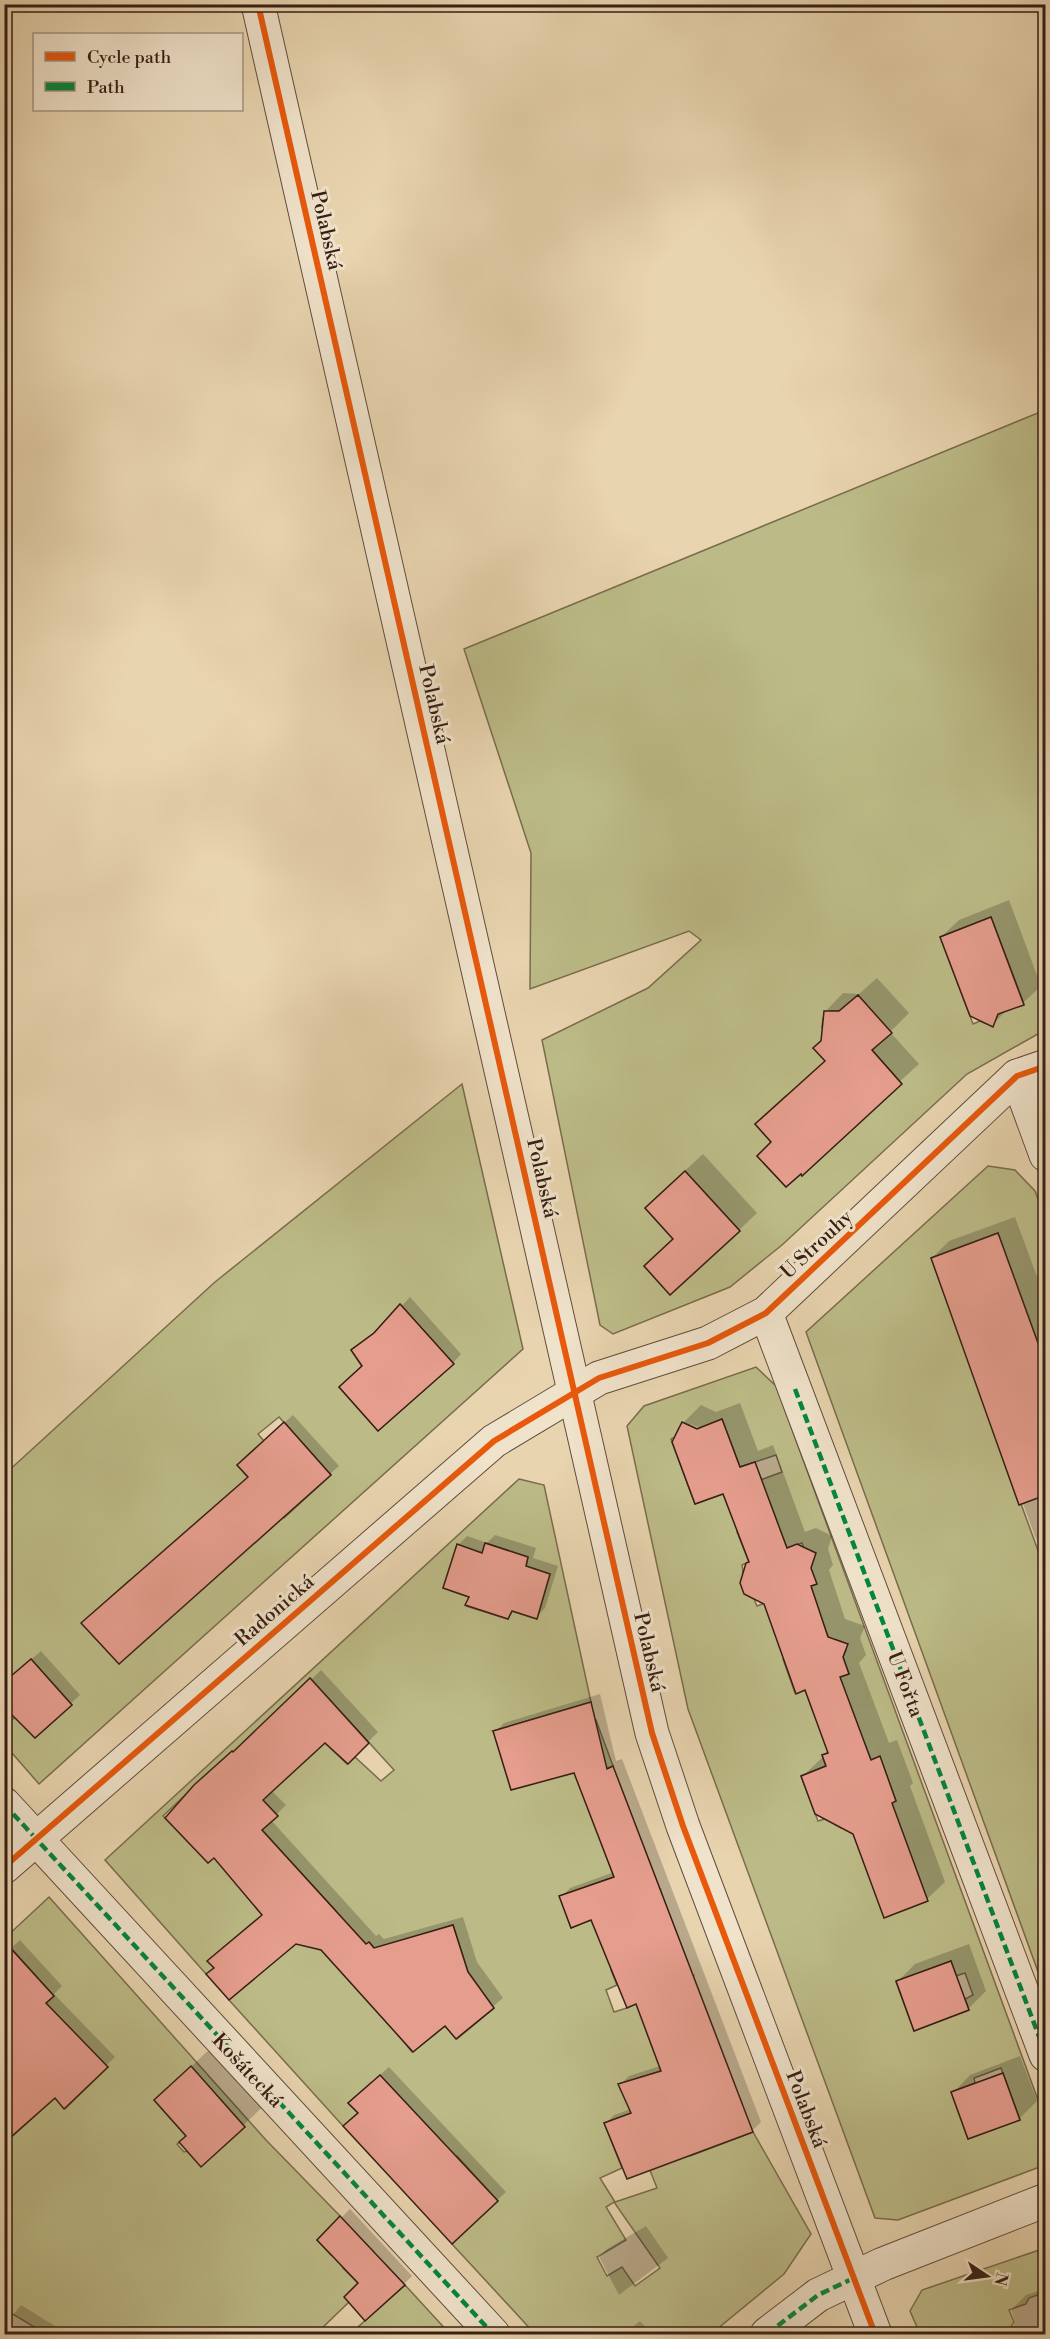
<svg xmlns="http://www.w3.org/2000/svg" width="1050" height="2339" viewBox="0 0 1050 2339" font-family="'Libre Bodoni',serif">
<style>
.green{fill:#bcbb87;stroke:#796c4e;stroke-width:1.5;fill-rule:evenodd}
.shadow{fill:#0003;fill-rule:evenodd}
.building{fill:#e59d8d;stroke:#361e15;stroke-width:1.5}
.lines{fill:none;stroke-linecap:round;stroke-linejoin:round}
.minor-casing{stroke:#624c3c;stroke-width:35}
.minor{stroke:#f0e3cb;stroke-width:33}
.quiet{stroke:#00873e;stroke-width:4.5;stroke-dasharray:9 4.5;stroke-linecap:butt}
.cycleway-casing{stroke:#f0e3cb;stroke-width:10}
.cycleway{stroke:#e8590c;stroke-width:6}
.labels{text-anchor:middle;stroke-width:6;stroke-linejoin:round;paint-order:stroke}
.street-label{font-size:20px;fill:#361e15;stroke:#f0e3cb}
</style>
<rect width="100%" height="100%" fill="#e8d4af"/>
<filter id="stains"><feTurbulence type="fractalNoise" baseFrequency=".00333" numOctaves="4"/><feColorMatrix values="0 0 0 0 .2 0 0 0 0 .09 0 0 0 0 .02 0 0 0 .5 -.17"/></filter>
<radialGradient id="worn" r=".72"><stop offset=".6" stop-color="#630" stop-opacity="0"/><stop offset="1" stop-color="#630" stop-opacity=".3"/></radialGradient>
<!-- green -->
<g class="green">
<path d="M 1045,410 L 1045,1030 L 967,1074 L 782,1245 L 730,1287 L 613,1334 L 600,1325 L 542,1040 L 648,988 L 701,940 L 689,931 L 530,989 L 531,853 L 464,649 ZM 991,917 L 1024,1004 L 998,1014 L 995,1021 L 987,1024 L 980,1021 L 973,1024 L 940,937 ZM 858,995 L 891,1033 L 872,1050 L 902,1084 L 813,1048 L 828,1034 L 822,1027 L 823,1018 L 830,1011 L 839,1011 ZM 786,1096 L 802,1175 L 801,1174 L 786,1187 L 757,1156 L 771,1142 L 755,1124 ZM 685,1171 L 740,1231 L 670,1295 L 644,1266 L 673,1239 L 645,1208 Z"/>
<path d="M 462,1084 L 523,1349 L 39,1784 L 5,1745 L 4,1723 L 7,1725 L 15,1717 L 35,1738 L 72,1705 L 31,1659 L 5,1682 L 5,1474 L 215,1282 ZM 400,1304 L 453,1364 L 378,1431 L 339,1387 L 362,1366 L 351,1350 L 374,1333 ZM 279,1417 L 331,1475 L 284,1518 L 237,1465 L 264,1441 L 258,1434 ZM 130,1580 L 160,1627 L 119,1664 L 82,1623 Z"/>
<path d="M 988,1166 L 1015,1170 L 1035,1191 L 1045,1218 L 1045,1365 L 998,1233 L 931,1258 L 1043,1564 L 1045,1563 L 1043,1565 L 1046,1573 L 1045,1991 L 806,1332 Z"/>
<path d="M 756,1367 L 776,1386 L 1045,2119 L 1045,2165 L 898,2220 L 875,2218 L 688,1709 L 627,1426 L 644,1406 ZM 722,1419 L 740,1467 L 776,1455 L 782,1472 L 695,1504 L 671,1439 L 675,1437 L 679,1428 L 689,1425 L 697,1429 ZM 775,1518 L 787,1548 L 802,1543 L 816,1584 L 757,1606 L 754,1599 L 744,1593 C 740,1583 745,1575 742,1565 L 749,1562 L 737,1532 ZM 823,1623 L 830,1642 L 836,1640 L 843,1642 L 846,1650 L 843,1657 L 849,1674 L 840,1677 L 814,1714 L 805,1690 L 795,1693 L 783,1659 ZM 863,1740 L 871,1760 L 880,1757 L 896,1801 L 863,1813 L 860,1821 L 841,1828 L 834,1824 L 831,1817 L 818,1821 L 801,1776 L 826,1766 L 822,1755 ZM 951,1961 L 956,1976 L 965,1973 L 973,1995 L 965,1999 L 969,2010 L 914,2031 L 896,1982 ZM 1001,2068 L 1020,2120 L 968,2139 L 951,2092 L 975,2083 L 974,2078 Z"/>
<path d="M 519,1479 L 544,1485 L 591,1702 L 493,1731 L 531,1740 L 596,1720 L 613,1766 L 578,1779 L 614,1877 L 560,1896 L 571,1928 L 660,1890 L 611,1970 L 617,1985 L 606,1990 L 614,2012 L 627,2008 L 631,2000 L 693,1976 L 647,2033 L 661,2071 L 619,2084 L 681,2133 L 690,2156 L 753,2132 L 811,2234 L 784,2274 L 711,2334 L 535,2334 L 452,2244 L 498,2201 L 457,2156 L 410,2198 L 371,2083 L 348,2103 L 358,2113 L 343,2126 L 229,2000 L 272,1963 L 214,1968 L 206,1974 L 105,1860 ZM 486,1543 L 528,1557 L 526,1566 L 550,1574 L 537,1619 L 512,1611 L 508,1619 L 466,1606 L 469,1597 L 443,1588 L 457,1545 L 482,1553 ZM 310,1678 L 394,1770 L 381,1781 L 355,1757 L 347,1764 L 325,1743 L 267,1720 ZM 232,1751 L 270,1791 L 262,1800 L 278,1816 L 262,1830 L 336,1911 L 228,1844 L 208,1863 L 163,1816 ZM 453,1925 L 468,1972 L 494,2008 L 457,2039 L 445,2026 L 412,2052 L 395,2031 L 369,1942 L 426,2006 L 421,1935 ZM 628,2115 L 657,2188 L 615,2202 L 600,2178 L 622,2168 L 604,2123 ZM 614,2202 L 660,2268 L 635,2286 L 622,2267 L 607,2276 L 597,2257 L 626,2240 L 606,2207 Z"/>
<path d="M 49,1897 L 266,2140 L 340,2216 L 317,2240 L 331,2255 L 355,2233 L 368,2246 L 343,2268 L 358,2283 L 349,2302 L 318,2332 L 319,2334 L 46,2334 L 11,2313 L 5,2324 L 5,2143 L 55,2098 L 65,2109 L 108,2067 L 5,2041 L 54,1996 L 11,1948 L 5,1953 L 5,1938 ZM 191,2067 L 245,2127 L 201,2166 L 187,2151 L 184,2152 L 177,2144 L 186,2136 L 154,2100 Z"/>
<path d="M 1045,2248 L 1045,2294 L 1043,2293 L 1029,2298 L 1026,2304 L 1009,2310 L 1014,2322 L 1010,2328 L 1012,2334 L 920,2334 L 910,2311 L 922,2290 Z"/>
<path d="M 405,2285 L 450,2334 L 350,2334 Z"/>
</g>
<!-- shadow -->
<g class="shadow">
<path d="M 1009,900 L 1041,986 L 1023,1003 L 1008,1009 L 992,1025 L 941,937 L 959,920 Z"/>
<path d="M 877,978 L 909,1013 L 890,1032 L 919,1064 L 786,1185 L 773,1142 L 775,1106 L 826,1060 L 823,1040 L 825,1012 L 843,993 L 859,994 Z"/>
<path d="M 703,1154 L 757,1213 L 739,1230 L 674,1238 L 664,1190 Z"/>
<path d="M 1015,1217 L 1046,1301 L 1046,1566 L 932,1258 L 949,1241 Z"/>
<path d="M 410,1297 L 461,1354 L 453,1363 L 353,1350 L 382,1327 Z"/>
<path d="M 740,1403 L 758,1451 L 773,1445 L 805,1532 L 816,1528 L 832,1536 L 828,1549 L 833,1565 L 829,1570 L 845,1619 L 865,1626 L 860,1638 L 866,1655 L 859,1663 L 889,1743 L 897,1740 L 913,1783 L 910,1786 L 945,1882 L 927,1899 L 854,1833 L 803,1776 L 829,1751 L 806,1688 L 750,1561 L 723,1492 L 683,1423 L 701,1405 L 716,1412 ZM 690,1424 L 705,1430 L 704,1433 L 690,1427 Z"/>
<path d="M 293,1415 L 339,1466 L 330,1474 L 249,1477 L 247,1457 Z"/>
<path d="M 495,1535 L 536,1548 L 533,1558 L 558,1566 L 545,1608 L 537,1617 L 515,1610 L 508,1617 L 471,1596 L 458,1545 L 467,1536 L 487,1543 Z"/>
<path d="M 41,1651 L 80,1695 L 35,1736 L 15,1715 L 7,1723 L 4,1720 L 4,1683 Z"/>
<path d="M 321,1670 L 378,1732 L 348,1762 L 325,1741 L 271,1790 L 286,1805 L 271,1820 L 376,1936 L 379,1934 L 384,1939 L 463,1917 L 477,1962 L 503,1998 L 457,2037 L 445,2024 L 322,1948 L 295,1942 L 215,1967 L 264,1914 L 205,1776 L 242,1743 L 244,1744 Z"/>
<path d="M 600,1694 L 616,1761 L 622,1759 L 761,2122 L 752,2131 L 605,2124 L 614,2115 L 631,2109 L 620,2085 L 629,2076 L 660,2066 L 637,2002 L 592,1918 L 561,1897 L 570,1888 L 614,1872 L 575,1771 L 495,1732 L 504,1723 Z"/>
<path d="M 20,1940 L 62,1986 L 54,1994 L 115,2057 L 64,2107 L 55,2096 L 4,1954 Z"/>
<path d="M 969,1944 L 986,1991 L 968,2009 L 897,1982 L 915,1964 Z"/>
<path d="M 217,2042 L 270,2100 L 201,2165 L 188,2136 L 156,2100 Z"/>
<path d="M 1020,2056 L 1037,2101 L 1019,2119 L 953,2093 L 970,2075 Z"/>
<path d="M 389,2067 L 506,2192 L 452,2242 L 359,2094 Z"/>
<path d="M 350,2209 L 412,2276 L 404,2284 L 319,2240 Z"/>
<path d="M 646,2226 L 668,2258 L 619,2295 L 599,2257 L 607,2249 Z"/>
<path d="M 1046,2284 L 1046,2334 L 1014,2334 L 1012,2328 L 1015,2322 L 1011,2310 L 1026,2295 L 1038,2291 Z"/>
<path d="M 21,2305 L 68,2334 L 4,2334 L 4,2326 Z"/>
<path d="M 640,2321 L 652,2334 L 624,2334 Z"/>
</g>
<!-- building -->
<g class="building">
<path d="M 991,917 L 1024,1005 L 998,1014 L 993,1027 L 970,1016 L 940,937 Z"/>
<path d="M 858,995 L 892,1033 L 872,1050 L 902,1084 L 802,1176 L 801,1174 L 786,1187 L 757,1156 L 771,1142 L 755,1124 L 825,1061 L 813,1048 L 821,1041 L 824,1011 L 839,1011 Z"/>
<path d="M 685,1171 L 740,1231 L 670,1295 L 644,1266 L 673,1239 L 645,1208 Z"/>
<path d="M 998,1233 L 1046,1365 L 1046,1495 L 1019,1505 L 931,1258 Z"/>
<path d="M 400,1304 L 454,1364 L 378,1431 L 339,1387 L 362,1366 L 351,1350 L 374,1333 Z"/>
<path d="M 722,1419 L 740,1467 L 755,1462 L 787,1548 L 797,1544 L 816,1553 L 811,1568 L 817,1584 L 811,1586 L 828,1637 L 848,1644 L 843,1657 L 849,1674 L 840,1677 L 871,1760 L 880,1756 L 896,1801 L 892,1803 L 928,1901 L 884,1918 L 853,1834 L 815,1814 L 801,1776 L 826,1766 L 822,1755 L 828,1753 L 805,1690 L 796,1694 L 764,1604 L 744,1594 L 740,1583 L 746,1563 L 749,1562 L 723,1494 L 695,1504 L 672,1442 L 682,1422 L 697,1429 Z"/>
<path d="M 284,1422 L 331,1475 L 119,1664 L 81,1623 L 248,1477 L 237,1465 Z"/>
<path d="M 485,1543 L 528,1557 L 526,1566 L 550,1574 L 537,1619 L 512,1611 L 508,1619 L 465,1605 L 469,1597 L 443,1588 L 457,1544 L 482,1553 Z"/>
<path d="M 31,1659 L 72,1705 L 35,1738 L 4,1707 L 4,1682 Z"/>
<path d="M 310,1678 L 369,1743 L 348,1764 L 325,1743 L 263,1800 L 278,1816 L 262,1830 L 366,1944 L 369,1942 L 374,1948 L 453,1925 L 468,1972 L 494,2008 L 456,2039 L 445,2026 L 413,2052 L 321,1950 L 296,1944 L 229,2000 L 206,1974 L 214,1968 L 207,1961 L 262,1915 L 214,1858 L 208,1863 L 165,1818 L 194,1785 L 232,1751 L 233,1752 Z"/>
<path d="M 591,1702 L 607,1769 L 613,1766 L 753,2132 L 627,2179 L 604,2123 L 631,2113 L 618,2084 L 661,2071 L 636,2004 L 627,2008 L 591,1920 L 571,1928 L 559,1896 L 614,1877 L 574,1773 L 511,1790 L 493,1731 Z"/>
<path d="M 4,1941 L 54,1996 L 46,2003 L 108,2067 L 64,2109 L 55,2098 L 4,2143 Z"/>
<path d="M 951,1961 L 969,2010 L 914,2031 L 896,1981 Z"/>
<path d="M 191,2066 L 245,2127 L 201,2167 L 179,2142 L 186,2136 L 154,2100 Z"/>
<path d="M 1003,2073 L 1020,2120 L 968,2139 L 951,2092 Z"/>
<path d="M 380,2075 L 498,2201 L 452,2244 L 343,2126 L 358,2113 L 348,2103 Z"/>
<path d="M 340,2216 L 405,2285 L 365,2321 L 344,2297 L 358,2283 L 317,2240 Z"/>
</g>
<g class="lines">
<defs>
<g id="minor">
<path d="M 258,4 L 652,1733 L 683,1826 L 875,2334"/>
<path d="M 1017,1076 L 1046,1155"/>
<path d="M 766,1313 L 1046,2055"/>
<path d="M 4,1804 L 493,2334"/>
<path d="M 4,1867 L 494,1441 L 599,1378 L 708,1343 L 766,1313 L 1017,1076 L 1046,1066"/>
<path d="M 767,2334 L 818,2295 L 883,2264 L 1046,2200"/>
</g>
</defs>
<!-- minor casing -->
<use href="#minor" class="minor-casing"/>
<!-- minor -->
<use href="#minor" class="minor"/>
<!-- quiet -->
<g class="quiet">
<path d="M 795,1389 L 1046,2055"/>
<path d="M 4,1804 L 493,2334"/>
<path d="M 767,2334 L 818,2295 L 854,2278"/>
</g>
<defs>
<g id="cycleway">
<path d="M 258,4 L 652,1733 L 683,1826 L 875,2334"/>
<path d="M 4,1867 L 494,1441 L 599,1378 L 708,1343 L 766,1313 L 1017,1076 L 1046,1066"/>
</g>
</defs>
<!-- cycleway casing -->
<use href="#cycleway" class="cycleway-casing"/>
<!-- cycleway -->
<use href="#cycleway" class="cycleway"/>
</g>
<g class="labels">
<!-- street labels -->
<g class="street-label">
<text transform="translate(327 230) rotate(77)" y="7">Polabská</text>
<text transform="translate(435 704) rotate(77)" y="7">Polabská</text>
<text transform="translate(543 1178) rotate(77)" y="7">Polabská</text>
<text transform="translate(816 1244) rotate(-43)" y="7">U Strouhy</text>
<text transform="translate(274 1610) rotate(-41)" y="7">Radonická</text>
<text transform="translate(650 1652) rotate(77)" y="7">Polabská</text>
<text transform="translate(906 1684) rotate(69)" y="7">U Fořta</text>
<text transform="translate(248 2070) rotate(47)" y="7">Košátecká</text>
<text transform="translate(807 2109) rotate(69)" y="7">Polabská</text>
</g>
</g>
<!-- margin -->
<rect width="1050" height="2339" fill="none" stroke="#e8d4af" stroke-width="24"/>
<rect x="6" y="6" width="1038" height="2327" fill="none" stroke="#361e15" stroke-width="3"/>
<rect x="12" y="12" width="1026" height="2315" fill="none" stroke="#361e15" stroke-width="1.5"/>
<!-- legend -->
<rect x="33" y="33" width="210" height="78" fill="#f0e3cb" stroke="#a69482" stroke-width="1.5"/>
<rect x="45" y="52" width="30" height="9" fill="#e8590c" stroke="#a69482" stroke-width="1.5"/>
<text x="87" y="63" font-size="18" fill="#361e15">Cycle path</text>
<rect x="45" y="82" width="30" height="9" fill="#00873e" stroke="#a69482" stroke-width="1.5"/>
<text x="87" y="93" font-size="18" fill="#361e15">Path</text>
<!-- north arrow -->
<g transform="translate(987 2276) rotate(103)" stroke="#f0e3cb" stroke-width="4.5" paint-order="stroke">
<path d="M0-4.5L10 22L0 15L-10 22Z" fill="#361e15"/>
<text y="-9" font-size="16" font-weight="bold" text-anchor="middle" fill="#361e15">N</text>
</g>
<rect width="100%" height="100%" filter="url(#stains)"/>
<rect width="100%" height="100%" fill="url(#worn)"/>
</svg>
